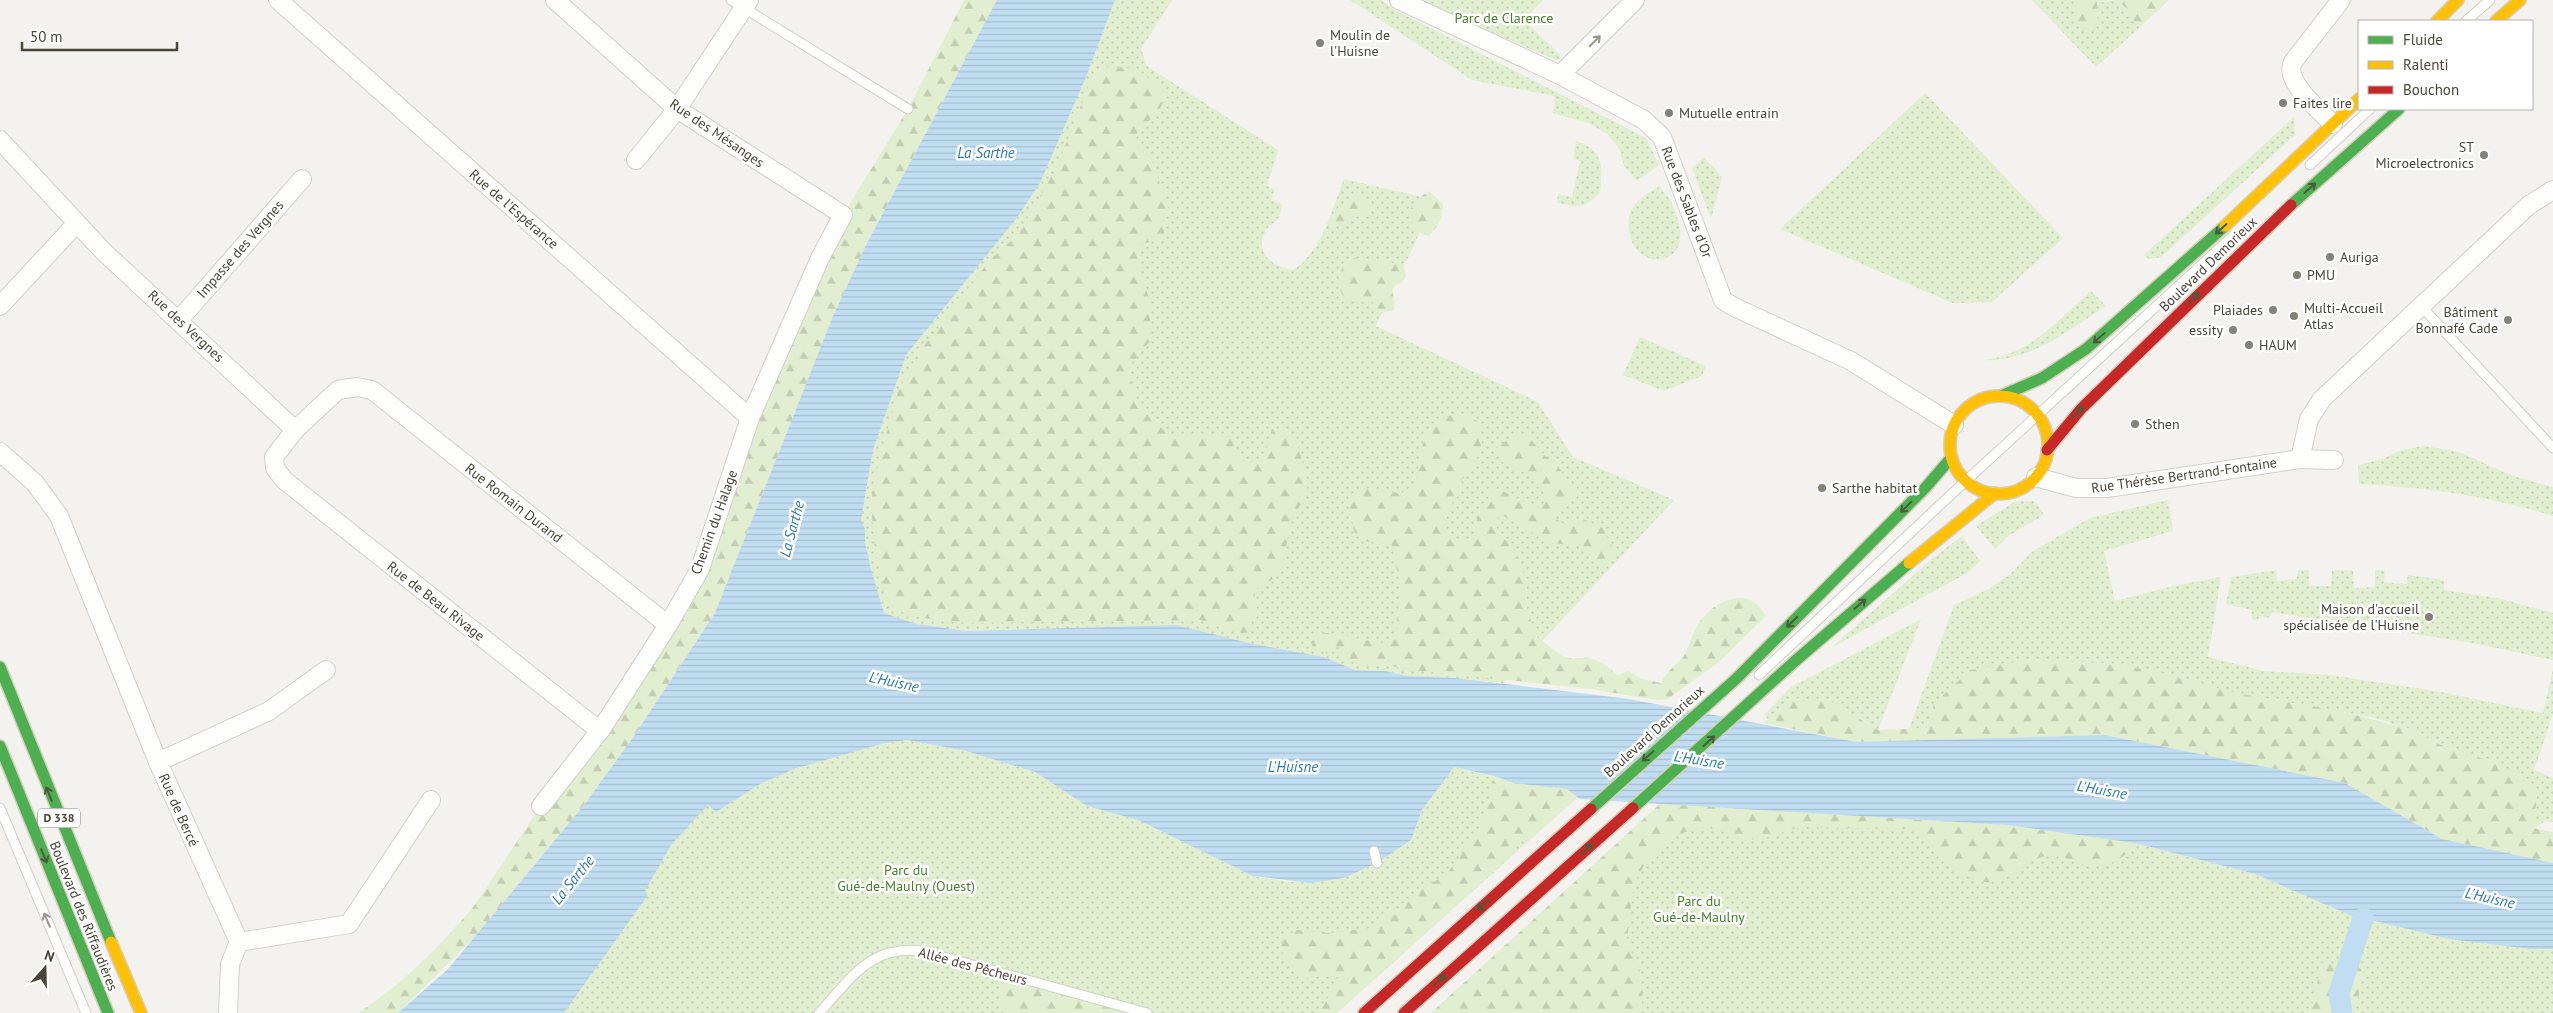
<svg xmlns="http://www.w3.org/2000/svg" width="2553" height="1013" viewBox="0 0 2553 1013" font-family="'PT Sans',sans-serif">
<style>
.green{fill:url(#green-dots)}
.forest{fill:url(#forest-firs)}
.water{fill:url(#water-rules)}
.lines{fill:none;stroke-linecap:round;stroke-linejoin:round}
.canal{stroke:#c0ddf1;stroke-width:21}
.lane-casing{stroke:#d2d0cb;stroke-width:11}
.street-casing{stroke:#d2d0cb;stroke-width:20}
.fast-casing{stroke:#d6cebb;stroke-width:14}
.slow-casing{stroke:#d6cebb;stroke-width:14}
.jam-casing{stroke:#d6cebb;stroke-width:14}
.lane{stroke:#fdfdfc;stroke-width:9}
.street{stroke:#fdfdfc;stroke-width:18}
.fast{stroke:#4caf50;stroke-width:11}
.slow{stroke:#ffc107;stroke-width:11}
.jam{stroke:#c62828;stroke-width:11}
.oneway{stroke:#9b9791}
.oneway2{stroke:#4b593e}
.poi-dot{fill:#868178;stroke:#fff;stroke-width:2}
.labels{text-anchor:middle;stroke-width:5;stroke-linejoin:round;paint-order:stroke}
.shield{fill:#fff;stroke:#817c74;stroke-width:1}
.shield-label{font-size:12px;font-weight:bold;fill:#4b4439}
.park-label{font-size:14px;fill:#4a7f2a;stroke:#fff}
.poi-label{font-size:14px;fill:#4b4439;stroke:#fff;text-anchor:start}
.street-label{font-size:14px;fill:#4b4439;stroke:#fff}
.water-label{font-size:15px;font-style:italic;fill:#2e7ab2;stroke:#fff}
</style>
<defs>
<pattern id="green-dots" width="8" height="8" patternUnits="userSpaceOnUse" patternTransform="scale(1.25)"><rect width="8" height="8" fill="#e1eecf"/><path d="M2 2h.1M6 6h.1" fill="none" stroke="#c3cdb2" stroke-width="1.8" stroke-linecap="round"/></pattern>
<pattern id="forest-firs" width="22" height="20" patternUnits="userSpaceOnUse" patternTransform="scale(1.25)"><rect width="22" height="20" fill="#e1eecf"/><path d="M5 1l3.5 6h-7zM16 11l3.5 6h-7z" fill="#c3cdb2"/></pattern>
<pattern id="water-rules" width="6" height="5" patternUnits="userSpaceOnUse" patternTransform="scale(1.25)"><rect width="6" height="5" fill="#c0ddf1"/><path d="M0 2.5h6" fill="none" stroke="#a6bfcf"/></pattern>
</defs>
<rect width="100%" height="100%" fill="#f4f2ee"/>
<!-- green -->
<g class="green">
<path d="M 1115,0 L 1172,0 L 1141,49 L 1147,66 L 1278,150 L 1267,186 L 1275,189 L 1271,200 L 1283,205 C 1281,209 1280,216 1277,220 C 1273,224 1268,226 1265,232 C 1254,254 1274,267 1293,270 C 1322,252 1332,209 1344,179 L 1435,200 L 1376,326 L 1538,402 L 1573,457 L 1674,500 L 1503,683 L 1455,678 L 1408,676 L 1385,671 L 1355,670 L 1324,657 L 1253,644 L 1176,625 L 967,631 L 917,624 L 884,613 L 871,569 L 865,542 L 865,529 L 861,520 L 873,450 L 906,355 L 1016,219 L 1040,183 L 1086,77 Z"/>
<path d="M 1350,0 L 1381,0 L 1395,10 L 1646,138 L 1659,165 L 1637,181 L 1624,166 L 1619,148 L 1607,134 L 1588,123 L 1553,113 L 1555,96 L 1472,80 Z"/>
<path d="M 1414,0 L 1543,0 L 1524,20 L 1560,55 L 1560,59 L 1556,60 Z"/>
<path d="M 2032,0 L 2075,0 L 2075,20 L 2098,16 L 2097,3 L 2116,0 L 2129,10 L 2135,23 L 2140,27 L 2096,67 Z"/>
<path d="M 1925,93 L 2063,238 L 1992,302 L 1953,303 L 1780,229 Z"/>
<path d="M 2294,117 L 2295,135 L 2161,257 L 2149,259 L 2144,255 Z"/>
<path d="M 1576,141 C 1604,149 1603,168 1600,193 C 1584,209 1578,207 1557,203 L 1558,194 L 1572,197 L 1580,161 L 1573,159 Z"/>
<path d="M 1704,157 L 1722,177 L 1711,219 L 1692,168 Z"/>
<path d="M 1660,186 C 1662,192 1666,194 1669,198 C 1674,205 1678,219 1680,227 C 1687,268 1633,272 1629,229 C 1626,206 1641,197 1660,186 Z"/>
<path d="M 2091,291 L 2106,306 C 2067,331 2028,364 1980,360 C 2027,358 2058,320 2091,291 Z"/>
<path d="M 1640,337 L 1706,366 L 1702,376 L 1664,391 L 1623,375 Z"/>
<path d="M 2425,446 L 2459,452 L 2513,476 L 2553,487 L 2553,516 C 2489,496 2425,487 2359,484 L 2358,465 L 2383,459 L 2401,450 Z"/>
<path d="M 2168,500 L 2173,531 L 2104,551 L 2115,601 L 2173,586 L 2221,577 L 2208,657 L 2264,671 L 2329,675 L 2436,691 L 2543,713 L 2553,669 L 2553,713 L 2534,770 L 2553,778 L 2553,822 L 2545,821 L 2533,829 L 2493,762 L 2441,745 L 2410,729 L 2375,718 L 2230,692 L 2156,671 L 2101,663 L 2021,661 L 1934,704 L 1927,728 L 1909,729 L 1954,605 L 1989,589 L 2010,574 L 2033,551 L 2090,518 Z"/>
<path d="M 2021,501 L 2035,501 L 2044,515 L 2008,536 L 1995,549 L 1976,526 L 2013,503 Z"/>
<path d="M 1962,536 L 1980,561 L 1967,573 L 1831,648 L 1934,557 Z"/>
<path d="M 2276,570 L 2277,581 L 2297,579 L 2298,570 L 2309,570 L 2309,586 L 2331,586 L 2332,570 L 2353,570 L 2354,588 L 2375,587 L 2375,570 L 2385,570 L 2384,582 L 2406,584 L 2408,575 L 2444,580 L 2444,590 L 2497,598 L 2553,613 L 2553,660 L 2473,643 L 2272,612 L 2270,618 L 2259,616 L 2258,621 L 2251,619 L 2252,610 L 2226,604 L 2231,577 Z"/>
<path d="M 1921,619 L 1878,730 L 1858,717 L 1792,701 L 1768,719 L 1764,715 L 1791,687 Z"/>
<path d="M 907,740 L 966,751 L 1035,772 L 1087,806 L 1138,820 L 1253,876 L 1289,882 L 1344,878 L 1377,863 L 1411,840 L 1422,810 L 1454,767 L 1578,797 L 1337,1013 L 564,1013 L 648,895 L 644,891 L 671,845 L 708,805 L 740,795 L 770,779 L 822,759 L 885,743 Z"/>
<path d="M 1661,803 L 2135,843 L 2255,874 L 2350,915 L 2449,939 L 2530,949 L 2553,949 L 2553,1013 L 1431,1013 Z"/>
</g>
<!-- forest -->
<g class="forest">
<path d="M 964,0 L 997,0 L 867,243 L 833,316 L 715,613 L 632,739 L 584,805 L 474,938 L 398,1013 L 358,1013 C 404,983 439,947 474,906 L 700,569 L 750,418 L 843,215 L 908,109 Z"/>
<path d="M 2075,0 L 2109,0 L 2097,3 L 2098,16 L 2094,30 L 2086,34 L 2075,20 Z"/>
<path d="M 2116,0 L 2169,0 L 2140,27 L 2135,23 L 2129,10 Z"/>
<path d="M 1107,67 L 1135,68 L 1167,92 L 1158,114 L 1140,127 L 1134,143 L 1152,160 L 1168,208 L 1163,239 L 1141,244 L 1141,274 L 1150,301 L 1150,341 L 1128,368 C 1136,407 1142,412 1172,437 L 1203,435 L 1233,437 L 1240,461 L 1263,462 L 1272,429 L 1282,430 L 1297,443 L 1308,482 L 1306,499 L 1291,516 L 1283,567 L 1273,579 L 1255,590 L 1254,615 L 1249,633 L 1235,632 L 1201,620 L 966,623 L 924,618 L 904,613 L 889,605 L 875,550 L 871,504 L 874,481 L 898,391 L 917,355 L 990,260 L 1013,239 L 1027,219 L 1057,167 L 1092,77 Z"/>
<path d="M 1429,191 L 1443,204 C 1443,219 1438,226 1429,236 C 1413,233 1404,214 1415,201 C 1419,197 1425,194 1429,191 Z"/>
<path d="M 1359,196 L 1372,204 L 1372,210 L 1369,214 L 1357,215 L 1344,226 L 1330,227 L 1328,223 C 1336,207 1343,201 1359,196 Z"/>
<path d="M 1354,258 C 1372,259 1388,259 1404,268 L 1406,276 L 1402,283 L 1389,287 C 1395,295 1396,302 1393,311 L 1377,312 L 1372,301 L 1356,303 L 1345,299 L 1338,287 L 1342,268 Z"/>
<path d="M 1465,414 L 1479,422 C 1487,447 1475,466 1458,484 L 1460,495 C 1448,503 1447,516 1445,530 L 1451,538 L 1466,539 L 1476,535 L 1477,518 L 1494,488 C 1513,494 1520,504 1541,508 L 1546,501 C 1540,472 1521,474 1501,461 L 1497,448 L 1515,434 L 1526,434 L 1545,456 L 1557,464 L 1575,494 L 1560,507 L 1555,518 L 1564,524 L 1581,518 L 1603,528 L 1616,554 L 1611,560 L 1600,565 L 1594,562 L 1588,553 L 1580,546 L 1550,543 L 1500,514 L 1494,526 L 1510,545 L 1527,581 L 1527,610 L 1537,637 L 1562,656 L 1573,659 L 1588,657 L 1604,664 L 1618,675 L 1628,671 L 1642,679 L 1661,683 C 1666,672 1675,666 1683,657 C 1689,648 1691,637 1696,628 C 1709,602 1749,582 1766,616 L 1719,662 L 1668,699 L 1655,700 L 1591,689 L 1402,669 C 1390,663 1374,666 1360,664 C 1354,664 1347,659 1341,658 L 1342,649 L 1333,646 L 1332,655 L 1313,649 L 1311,642 L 1321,632 L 1382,643 L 1396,634 L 1400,584 L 1392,545 L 1364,541 L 1354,531 L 1348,496 L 1362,488 L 1399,493 L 1414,491 C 1420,467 1418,429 1445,417 C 1451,415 1459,415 1465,414 Z"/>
<path d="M 2021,661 L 2101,663 L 2156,671 L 2230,692 L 2340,711 L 2410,729 L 2441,745 L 2493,762 L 2515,772 L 2531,784 L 2537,796 L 2533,828 L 2553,832 L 2553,863 L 2442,839 L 2345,783 L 2105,735 L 1856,742 L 1763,723 L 1792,701 L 1829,700 L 1878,730 L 1927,728 L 1934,704 L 1970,670 Z"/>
<path d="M 1494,776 L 1514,783 L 1567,789 L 1578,797 L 1529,840 L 1520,842 L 1512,855 L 1337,1013 L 1317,1013 L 1337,984 L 1338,978 C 1330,969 1320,977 1309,979 L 1299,973 L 1281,951 L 1283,939 L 1297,930 L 1330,933 L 1371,928 L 1384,913 L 1397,909 L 1423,888 L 1446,875 L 1478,831 L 1488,804 Z"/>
<path d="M 1661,803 L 2007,825 L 2135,843 C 2126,860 2101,871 2082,865 C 2069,861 2060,853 2045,856 C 2016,864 2006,894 1968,877 C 1955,871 1942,860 1933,848 C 1928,843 1923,834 1918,831 C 1915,830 1910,829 1906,829 L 1801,827 C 1783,831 1768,839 1750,840 C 1733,841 1728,831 1714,829 C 1680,825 1650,848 1637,879 C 1630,897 1630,920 1627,939 C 1628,949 1635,956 1638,965 C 1643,981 1644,997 1640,1013 L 1431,1013 Z"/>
<path d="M 2322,962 L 2364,969 L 2355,1013 L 2310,1013 Z"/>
<path d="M 1009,975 L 1132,1013 L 1004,1013 L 1000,1003 L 1002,978 Z"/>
</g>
<!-- water -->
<path class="water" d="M 997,0 L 1115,0 L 1086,77 L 1040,183 L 1016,219 L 906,355 L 873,450 L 861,520 L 865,529 L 865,542 L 871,569 L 884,613 L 917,624 L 967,631 L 1176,625 L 1253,644 L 1324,657 L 1355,670 L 1385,671 L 1408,676 L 1455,678 L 1629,699 L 1856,742 L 2105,735 L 2345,783 L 2442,839 L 2553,863 L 2553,949 L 2530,949 L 2449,939 L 2350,915 L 2255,874 L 2135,843 L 2007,825 L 1580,799 L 1567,789 L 1514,783 L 1494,776 L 1454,767 L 1422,810 L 1411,840 L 1377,863 L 1344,878 L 1310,883 L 1253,876 L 1138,820 L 1087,806 L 1035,772 L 966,751 L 907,740 L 885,743 L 797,768 L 762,783 L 716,812 L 708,805 L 671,845 L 645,891 L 648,895 L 564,1013 L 398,1013 L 448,969 L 584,805 L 632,739 L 715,613 L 833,316 L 867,243 Z"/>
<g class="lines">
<!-- canal -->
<path class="canal" d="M 2342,1013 L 2339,993 L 2363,918"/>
<defs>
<g id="lane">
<path d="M 731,0 L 908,109"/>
<path d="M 2466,21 L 2490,0"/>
<path d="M 2310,165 L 2370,109"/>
<path d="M 2421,306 L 2553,448"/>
<path d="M 1759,675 L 1957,489 L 2234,235"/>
<path d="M 0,808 L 86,1013"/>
<path d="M 1374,851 L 1377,863"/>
<path d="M 819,1013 C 852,978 869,945 922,951 L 1147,1013"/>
</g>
<g id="street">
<path d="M 278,0 L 750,418"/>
<path d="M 1399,0 L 1560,75 L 1644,120 L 1662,137 L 1723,300 L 1732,306 L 1851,361 L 1954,425"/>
<path d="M 1560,75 L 1635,0"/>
<path d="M 2333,124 C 2320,111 2283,81 2293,62 L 2341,0"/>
<path d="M 0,140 L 103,251 L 295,430"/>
<path d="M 636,160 L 677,109 L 749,0"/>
<path d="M 0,306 L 76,224"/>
<path d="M 179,320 L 302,179"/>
<path d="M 0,452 L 35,483 L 59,516 L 158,762 L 239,942 L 349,924 L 431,800"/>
<path d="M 2300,459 L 2309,419 L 2322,399 L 2529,205 L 2553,190"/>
<path d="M 2036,477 L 2076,488 L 2107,488 L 2300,459 L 2334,460"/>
<path d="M 600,731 L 284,480 L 275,468 L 274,457 L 295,430 L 338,390 L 357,387 L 372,390 L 668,625"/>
<path d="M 158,762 L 269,711 L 326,670"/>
<path d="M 541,806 L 602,728 L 668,625 L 700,569 L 750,418 L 821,256 L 843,215 L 677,109 L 555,0"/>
<path d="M 228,1013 L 230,964 L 239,942"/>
</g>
<g id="fast">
<path d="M 2291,205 L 2399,109"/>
<path d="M 2001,396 L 2042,378 L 2086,349 L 2225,226"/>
<path d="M 0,667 L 111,942"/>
<path d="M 0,746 L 108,1013"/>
<path d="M 1633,808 L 1794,662 L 1909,563"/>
<path d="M 1591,809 L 1737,678 L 1926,487 L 1951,458"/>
</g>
<g id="slow">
<path d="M 2437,21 L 2458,0"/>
<path d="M 2496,21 L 2520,0"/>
<path d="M 2225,226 L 2359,99"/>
<circle cx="1999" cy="445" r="49"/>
<path d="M 1909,563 L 1995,493"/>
<path d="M 111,942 L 141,1013"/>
</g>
<g id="jam">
<path d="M 2047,450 L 2081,409 L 2291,205"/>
<path d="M 1364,1013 L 1591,809"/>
<path d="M 1404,1013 L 1633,808"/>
</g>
</defs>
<!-- lane casing -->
<use href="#lane" class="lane-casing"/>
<!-- street casing -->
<use href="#street" class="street-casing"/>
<!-- fast casing -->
<use href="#fast" class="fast-casing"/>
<!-- slow casing -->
<use href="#slow" class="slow-casing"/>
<!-- jam casing -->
<use href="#jam" class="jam-casing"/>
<!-- lane -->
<use href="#lane" class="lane"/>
<!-- street -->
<use href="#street" class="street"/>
<!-- fast -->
<use href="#fast" class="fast"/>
<!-- slow -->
<use href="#slow" class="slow"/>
<!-- jam -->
<use href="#jam" class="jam"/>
</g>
<!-- one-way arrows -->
<defs><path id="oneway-shaft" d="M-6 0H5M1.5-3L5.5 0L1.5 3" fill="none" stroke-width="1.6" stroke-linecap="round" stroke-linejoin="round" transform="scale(1.25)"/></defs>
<g class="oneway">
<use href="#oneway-shaft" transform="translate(1595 41) rotate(-45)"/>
<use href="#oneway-shaft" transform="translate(47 920) rotate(-113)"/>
</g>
<g class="oneway2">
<use href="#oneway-shaft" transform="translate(2310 188) rotate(-42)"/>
<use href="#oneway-shaft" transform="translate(2221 229) rotate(138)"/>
<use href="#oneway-shaft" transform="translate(2194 298) rotate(-44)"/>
<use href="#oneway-shaft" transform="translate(2099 338) rotate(139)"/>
<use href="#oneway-shaft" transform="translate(2078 412) rotate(-49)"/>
<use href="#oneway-shaft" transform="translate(1906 507) rotate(135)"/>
<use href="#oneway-shaft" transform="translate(1860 604) rotate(-41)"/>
<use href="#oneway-shaft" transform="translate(1792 622) rotate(135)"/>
<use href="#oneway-shaft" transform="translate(1709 741) rotate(-42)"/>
<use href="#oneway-shaft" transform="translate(1648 756) rotate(138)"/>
<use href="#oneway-shaft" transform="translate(49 794) rotate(-112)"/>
<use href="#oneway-shaft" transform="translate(1587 849) rotate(-42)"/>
<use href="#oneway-shaft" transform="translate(44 856) rotate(68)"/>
<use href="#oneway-shaft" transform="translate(1483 905) rotate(138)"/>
<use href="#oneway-shaft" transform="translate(1440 980) rotate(-42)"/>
</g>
<!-- markers -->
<g class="poi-dot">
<circle cx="1320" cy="43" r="5"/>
<circle cx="2283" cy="103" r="5"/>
<circle cx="1669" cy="113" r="5"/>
<circle cx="2484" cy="155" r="5"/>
<circle cx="2330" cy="257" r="5"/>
<circle cx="2297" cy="275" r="5"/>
<circle cx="2273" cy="310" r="5"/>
<circle cx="2294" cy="316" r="5"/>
<circle cx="2508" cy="320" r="5"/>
<circle cx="2233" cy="330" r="5"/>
<circle cx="2249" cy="345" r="5"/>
<circle cx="2135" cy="424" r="5"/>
<circle cx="1822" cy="488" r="5"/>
<circle cx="2429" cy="617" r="5"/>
</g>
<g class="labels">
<!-- shield labels -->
<rect class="shield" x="38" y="808.5" width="42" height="19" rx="4"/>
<g class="shield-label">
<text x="59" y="822">D 338</text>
</g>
<!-- park labels -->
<g class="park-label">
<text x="1504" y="23">Parc de Clarence</text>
<text x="906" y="875">Parc du<tspan x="906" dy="16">Gué-de-Maulny (Ouest)</tspan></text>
<text x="1699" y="906">Parc du<tspan x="1699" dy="16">Gué-de-Maulny</tspan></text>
</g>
<!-- poi labels -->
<g class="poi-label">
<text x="1330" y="40">Moulin de<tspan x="1330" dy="16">l'Huisne</tspan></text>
<text x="2293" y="108">Faites lire</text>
<text x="1679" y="118">Mutuelle entrain</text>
<text x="2474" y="152" text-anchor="end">ST<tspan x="2474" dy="16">Microelectronics</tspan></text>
<text x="2340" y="262">Auriga</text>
<text x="2307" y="280">PMU</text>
<text x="2304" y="313">Multi-Accueil<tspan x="2304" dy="16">Atlas</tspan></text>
<text x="2263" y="315" text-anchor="end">Plaiades</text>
<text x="2498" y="317" text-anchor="end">Bâtiment<tspan x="2498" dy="16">Bonnafé Cade</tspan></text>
<text x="2223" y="335" text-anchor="end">essity</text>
<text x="2259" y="350">HAUM</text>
<text x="2145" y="429">Sthen</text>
<text x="1832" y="493">Sarthe habitat</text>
<text x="2419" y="614" text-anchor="end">Maison d'accueil<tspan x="2419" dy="16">spécialisée de l'Huisne</tspan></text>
</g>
<!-- street labels -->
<g class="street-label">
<text transform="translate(717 133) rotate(34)" y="5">Rue des Mésanges</text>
<text transform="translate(1687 202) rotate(69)" y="5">Rue des Sables d'Or</text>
<text transform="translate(514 209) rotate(41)" y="5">Rue de l'Espérance</text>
<text transform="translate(240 249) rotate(-49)" y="5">Impasse des Vergnes</text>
<text transform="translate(2208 264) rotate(-44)" y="5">Boulevard Demorieux</text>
<text transform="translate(186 326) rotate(43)" y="5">Rue des Vergnes</text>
<text transform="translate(2184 475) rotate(-8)" y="5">Rue Thérèse Bertrand-Fontaine</text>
<text transform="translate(514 503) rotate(38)" y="5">Rue Romain Durand</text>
<text transform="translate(714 522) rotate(-70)" y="5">Chemin du Halage</text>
<text transform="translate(436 601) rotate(38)" y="5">Rue de Beau Rivage</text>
<text transform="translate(1654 731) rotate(-42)" y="5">Boulevard Demorieux</text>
<text transform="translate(179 810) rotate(66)" y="5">Rue de Bercé</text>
<text transform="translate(84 916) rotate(68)" y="5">Boulevard des Riffaudières</text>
<text transform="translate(973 966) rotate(15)" y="5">Allée des Pêcheurs</text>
</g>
<!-- water labels -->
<g class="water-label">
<text x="986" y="158">La Sarthe</text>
<text transform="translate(792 529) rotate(-75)" y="5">La Sarthe</text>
<text transform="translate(894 682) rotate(12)" y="5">L'Huisne</text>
<text transform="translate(1699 760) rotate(9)" y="5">L'Huisne</text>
<text x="1293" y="772">L'Huisne</text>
<text transform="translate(2102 790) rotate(10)" y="5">L'Huisne</text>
<text transform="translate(573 880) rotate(-51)" y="5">La Sarthe</text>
<text transform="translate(2490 898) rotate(13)" y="5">L'Huisne</text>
</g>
</g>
<!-- legend -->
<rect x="2358" y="20" width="175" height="90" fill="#ffffff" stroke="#b7b4b0"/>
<rect x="2368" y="36" width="25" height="8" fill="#4caf50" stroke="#b7b4b0"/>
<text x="2403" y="45" font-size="15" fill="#4b4439">Fluide</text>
<rect x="2368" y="61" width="25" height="8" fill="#ffc107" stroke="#b7b4b0"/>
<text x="2403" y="70" font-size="15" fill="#4b4439">Ralenti</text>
<rect x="2368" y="86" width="25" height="8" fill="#c62828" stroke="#b7b4b0"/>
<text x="2403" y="95" font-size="15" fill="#4b4439">Bouchon</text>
<!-- north arrow -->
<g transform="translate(45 968) rotate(20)" stroke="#ffffff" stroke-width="4" paint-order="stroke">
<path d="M0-4L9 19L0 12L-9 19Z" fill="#4b4439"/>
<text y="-8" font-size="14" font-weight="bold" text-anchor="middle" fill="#4b4439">N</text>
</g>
<!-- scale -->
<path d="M22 42v8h155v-8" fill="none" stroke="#4b4439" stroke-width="2.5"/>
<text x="30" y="42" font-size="15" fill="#4b4439" stroke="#ffffff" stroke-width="4" paint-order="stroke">50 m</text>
</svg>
